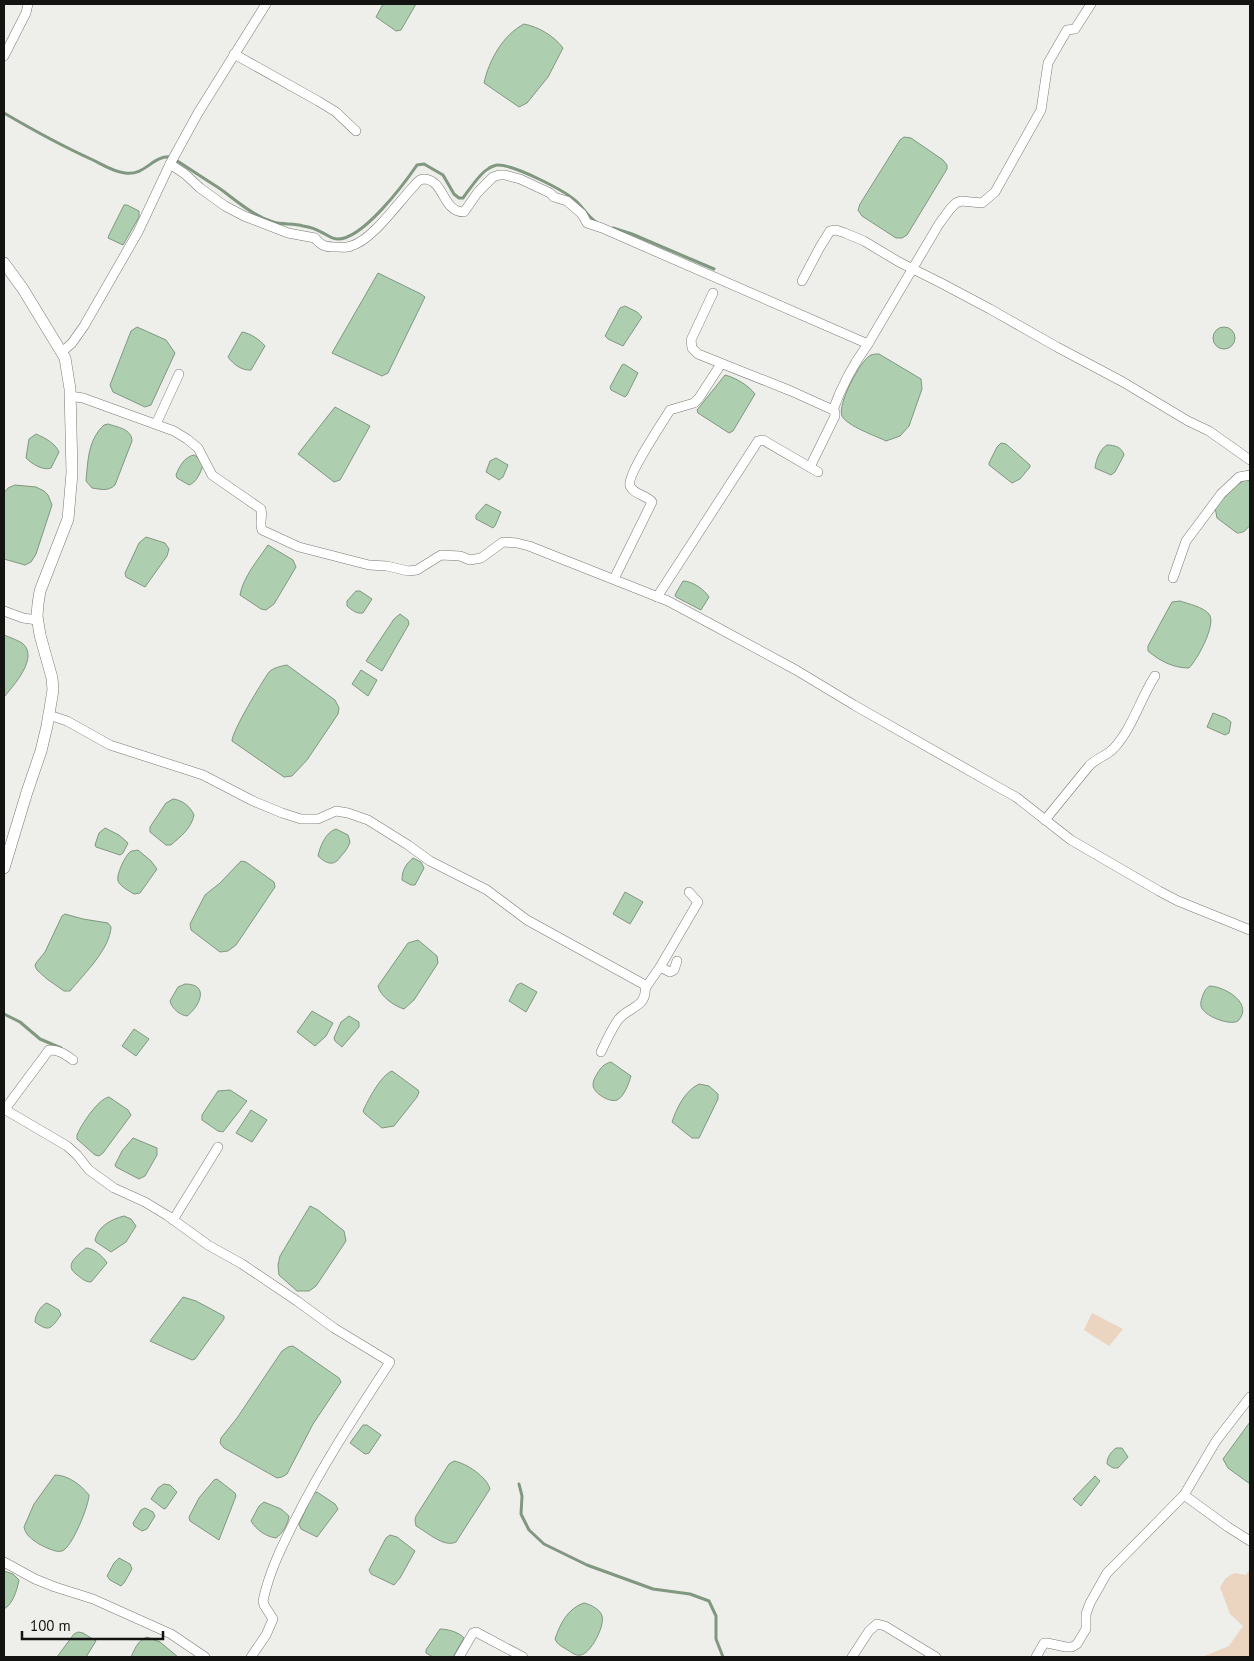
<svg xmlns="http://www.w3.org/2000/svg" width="1254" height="1661" viewBox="0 0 1254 1661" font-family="'PT Sans',sans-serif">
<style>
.green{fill:#ebd5c0}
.water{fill:#aecfaf;stroke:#809780}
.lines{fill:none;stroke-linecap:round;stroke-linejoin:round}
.stream{stroke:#809780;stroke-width:3}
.minor-casing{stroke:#797975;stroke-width:10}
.secondary-casing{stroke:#797975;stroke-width:12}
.minor{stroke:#fff;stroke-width:9}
.secondary{stroke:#fff;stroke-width:11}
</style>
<rect width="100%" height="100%" fill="#eeeeea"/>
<!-- green -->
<g class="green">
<path d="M 1092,1313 L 1123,1329 L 1109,1346 L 1084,1330 Z"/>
<path d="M 1250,1569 L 1250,1657 L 1202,1657 L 1229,1646 L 1243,1626 L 1230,1614 L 1220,1587 L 1226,1578 L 1234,1573 L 1246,1575 Z"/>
</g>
<!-- water -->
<g class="water">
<path d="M 383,4 L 416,4 L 401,30 L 396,31 L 376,17 Z"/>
<path d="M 524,24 C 539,27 554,36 563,48 L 548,77 L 527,103 L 519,107 L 484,83 C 489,60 503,35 524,24 Z"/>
<path d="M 904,137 L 911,138 L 943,160 L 947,165 L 947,169 L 907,235 L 902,238 L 896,238 L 862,216 L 858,210 L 860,204 L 900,140 Z"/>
<path d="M 124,205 L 127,205 L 139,211 L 139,217 L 123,245 L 108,238 L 109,235 Z"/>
<path d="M 378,273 L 421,294 L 425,297 L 388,373 L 382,376 L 332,353 Z"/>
<path d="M 625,306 L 637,312 L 642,317 L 623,346 L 608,339 L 605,336 L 620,308 Z"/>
<path d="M 137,327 L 166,340 L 175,353 L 151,405 L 145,407 L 113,392 L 110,385 L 131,331 Z"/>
<circle cx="1224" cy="338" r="11"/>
<path d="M 242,332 C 250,333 260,340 265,346 L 251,370 C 242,371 233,364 228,357 Z"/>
<path d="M 879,354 L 921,379 L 922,389 L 909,426 L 900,436 L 886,441 C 876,436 847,426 842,416 C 837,405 860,360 871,355 C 874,354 876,354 879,354 Z"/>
<path d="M 624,364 L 638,373 L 627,395 L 625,397 L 611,390 L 610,387 L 622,365 Z"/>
<path d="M 725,375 C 736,378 748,385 755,394 L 733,431 L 729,433 L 698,413 L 697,410 Z"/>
<path d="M 335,407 L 370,426 L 340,480 L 334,482 L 298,454 Z"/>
<path d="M 108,424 C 117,427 132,429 132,441 L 115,485 C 108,492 100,489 92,488 L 86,481 C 88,460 88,440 104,425 Z"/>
<path d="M 36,434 C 45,438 55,443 59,452 L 51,468 C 43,471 32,464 26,458 L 29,439 Z"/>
<path d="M 1001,443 L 1006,444 L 1030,465 L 1030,467 L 1020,479 L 1012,483 L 989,465 L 989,463 L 997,447 Z"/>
<path d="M 1107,445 C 1114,445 1122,447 1124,455 L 1115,472 L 1111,475 L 1095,468 C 1096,460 1100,449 1107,445 Z"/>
<path d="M 194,455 L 200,459 L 203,465 C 201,472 196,483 189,485 L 177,478 L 176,475 C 179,467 184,457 194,455 Z"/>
<path d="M 496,458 L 508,465 L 503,477 L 499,480 L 486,472 L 490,461 Z"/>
<path d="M 1246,479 L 1250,481 L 1250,525 C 1246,530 1244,533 1237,533 L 1217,518 L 1215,507 L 1234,487 Z"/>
<path d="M 15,485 L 36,487 L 44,491 L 48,495 L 52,505 L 36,554 L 31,562 L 25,565 L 4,559 L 4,493 L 8,488 Z"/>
<path d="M 486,504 L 501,512 L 495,526 L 493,528 L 476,519 L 476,515 Z"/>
<path d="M 146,537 L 165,543 L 169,549 L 167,556 L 145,587 L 126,577 L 125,573 L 139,543 Z"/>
<path d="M 268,545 L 293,560 L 296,567 L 274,604 L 266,610 L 261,609 L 240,595 C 243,577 258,560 268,545 Z"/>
<path d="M 683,581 C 692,581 704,589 709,597 L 701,610 L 676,597 L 675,595 Z"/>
<path d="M 356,591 L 360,591 L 372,599 L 363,613 C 356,614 352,610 347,606 L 347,601 Z"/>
<path d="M 1180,601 C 1189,604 1203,607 1209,614 C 1217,624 1197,660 1189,668 C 1173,668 1160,661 1148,651 L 1148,646 L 1172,602 Z"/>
<path d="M 400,614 L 408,620 L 409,624 L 382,671 L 366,661 L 394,619 Z"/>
<path d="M 4,635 C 9,637 17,640 22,643 C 40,657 13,686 4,697 Z"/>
<path d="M 287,665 L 335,700 L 339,708 L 338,714 L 307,760 L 292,776 L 284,777 L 232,741 C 232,731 262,682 269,672 C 273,668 281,666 287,665 Z"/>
<path d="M 361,670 L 377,680 L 368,696 L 352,684 Z"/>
<path d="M 1213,713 L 1226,718 L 1231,722 L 1229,733 L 1225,735 L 1207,727 Z"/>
<path d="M 173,799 C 182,800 190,806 194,815 C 191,829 181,836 171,845 L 166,845 L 150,832 L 150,827 L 166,803 Z"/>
<path d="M 105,828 L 119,835 L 128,843 L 123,853 L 120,855 L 96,847 L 95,845 L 99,833 Z"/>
<path d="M 336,829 L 348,835 L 350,842 C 348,848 345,852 341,856 C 334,867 327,864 318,856 C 320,846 326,832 336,829 Z"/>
<path d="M 138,850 L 151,861 L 157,869 L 140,893 L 134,894 C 129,891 121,887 118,881 C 116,875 125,856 130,852 C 133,850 135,851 138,850 Z"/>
<path d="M 413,858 L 421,862 L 424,868 L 415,885 L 411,885 L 402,880 C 402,870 406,864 413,858 Z"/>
<path d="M 241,861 L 246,862 L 274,882 L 275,887 L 236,945 L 228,951 L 220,952 L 191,930 L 190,924 L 205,895 L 220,883 Z"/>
<path d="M 625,892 L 643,902 L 630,924 L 613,914 Z"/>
<path d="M 65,914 L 83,919 L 108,923 L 111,927 C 110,949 84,974 70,991 L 64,991 L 47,979 L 37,970 L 35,966 L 36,963 L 45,952 L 62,916 Z"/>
<path d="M 418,940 L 437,956 L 438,963 L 414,1000 L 404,1009 C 394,1006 380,996 378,986 L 408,943 Z"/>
<path d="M 521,983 L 537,992 L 526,1012 L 509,1001 L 517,985 Z"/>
<path d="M 185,984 C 210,984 200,1006 187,1016 C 180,1015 172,1009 170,1001 L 178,987 Z"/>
<path d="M 1210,986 C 1226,987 1254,1004 1238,1021 C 1230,1026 1203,1016 1201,1006 C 1200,1003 1202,998 1203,995 C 1205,990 1206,988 1210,986 Z"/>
<path d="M 312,1011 L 333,1023 L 326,1036 L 315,1046 L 297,1032 Z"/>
<path d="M 349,1016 L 359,1022 L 359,1027 L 342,1047 L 335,1041 L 334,1038 L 341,1022 Z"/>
<path d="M 134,1029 L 149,1039 L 136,1056 L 122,1046 Z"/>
<path d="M 611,1062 L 631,1076 C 629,1083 624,1097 617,1100 C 610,1103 593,1093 593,1085 C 593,1081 595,1077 597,1074 C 601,1067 604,1064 611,1062 Z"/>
<path d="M 392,1071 L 418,1090 L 419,1092 L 417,1097 L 394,1126 L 382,1128 L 365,1114 L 363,1111 C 368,1100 381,1075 392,1071 Z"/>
<path d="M 699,1084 L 709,1086 L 718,1094 L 718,1099 L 699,1138 L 692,1138 L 672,1122 C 677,1107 685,1091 699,1084 Z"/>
<path d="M 230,1090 L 247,1101 L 223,1132 L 218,1131 L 202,1120 L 202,1115 L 218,1091 Z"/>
<path d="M 109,1097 L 128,1110 L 131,1115 L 103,1153 L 99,1156 L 95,1155 L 77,1139 L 77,1135 C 81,1125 98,1099 109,1097 Z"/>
<path d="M 251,1110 L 267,1120 L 252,1142 L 236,1133 Z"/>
<path d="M 133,1138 L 157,1148 L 157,1155 L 145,1176 L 139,1179 L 116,1167 L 115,1165 L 122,1151 Z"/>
<path d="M 310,1206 L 318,1210 L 344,1231 L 346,1241 L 316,1286 L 309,1291 L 297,1291 L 279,1275 L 278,1265 L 280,1256 Z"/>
<path d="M 124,1216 L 131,1219 L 136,1226 L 126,1242 L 111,1252 L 96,1242 L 95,1240 C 98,1226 112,1219 124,1216 Z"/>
<path d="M 86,1248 C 93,1248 103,1256 107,1263 L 91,1282 C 85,1282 81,1278 76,1274 C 64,1265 77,1256 86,1248 Z"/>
<path d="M 183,1297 L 196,1301 L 224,1316 L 224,1319 L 195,1359 L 192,1360 L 150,1341 Z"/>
<path d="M 47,1303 L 59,1310 L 61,1315 C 51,1328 50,1333 35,1322 C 35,1315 41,1305 47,1303 Z"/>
<path d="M 293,1346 L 339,1378 L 341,1382 L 313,1424 L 287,1474 L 282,1477 L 277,1478 L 224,1448 L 220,1443 L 221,1438 L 237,1418 L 282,1351 L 288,1347 Z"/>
<path d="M 1250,1422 L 1250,1484 L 1228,1468 L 1223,1459 Z"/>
<path d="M 363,1425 L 367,1425 L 381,1435 L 369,1453 L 365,1454 L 350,1443 Z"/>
<path d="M 1116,1448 L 1122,1448 L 1128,1457 L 1118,1468 L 1113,1468 L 1107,1464 C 1107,1457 1111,1452 1116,1448 Z"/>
<path d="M 454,1461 C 466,1463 487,1477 490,1489 L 456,1542 C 444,1548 427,1532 416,1526 L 415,1520 L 416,1516 L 449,1464 Z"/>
<path d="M 55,1475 C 68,1475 81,1485 89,1495 C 89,1505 72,1548 62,1551 C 56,1553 45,1547 39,1544 C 32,1539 26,1536 24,1527 L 34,1504 Z"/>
<path d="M 1095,1476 L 1100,1481 L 1081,1506 L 1073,1499 Z"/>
<path d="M 217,1479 L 235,1493 L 236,1496 L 219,1540 L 190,1521 L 189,1517 L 199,1498 L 214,1480 Z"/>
<path d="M 164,1484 L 170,1485 L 177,1492 L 166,1508 L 164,1509 L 151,1499 L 158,1488 Z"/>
<path d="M 317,1492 L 335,1504 L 338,1509 L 317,1537 L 301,1529 L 299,1524 L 313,1494 Z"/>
<path d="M 264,1502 L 281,1509 L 289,1516 C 288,1524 283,1533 276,1538 C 267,1537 256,1530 251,1521 L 259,1506 Z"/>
<path d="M 145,1508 L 153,1512 L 155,1516 L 147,1529 L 142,1531 L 134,1526 L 133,1523 L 141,1510 Z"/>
<path d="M 390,1535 L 397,1537 L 415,1551 L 400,1578 L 394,1585 L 371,1574 L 369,1570 L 386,1538 Z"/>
<path d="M 119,1558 L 130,1564 L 132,1569 L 124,1583 L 121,1586 L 110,1580 L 107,1576 L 114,1563 Z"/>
<path d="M 4,1571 L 13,1574 L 19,1580 C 17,1590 13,1604 4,1609 Z"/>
<path d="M 584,1603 C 590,1604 601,1610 602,1616 C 605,1626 591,1653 581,1655 C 575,1656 571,1652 566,1649 C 561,1646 558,1645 555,1639 C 560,1624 568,1608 584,1603 Z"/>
<path d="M 440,1629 C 447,1629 459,1632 464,1638 L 453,1657 L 433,1657 L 426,1653 L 426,1650 Z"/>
<path d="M 78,1632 L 83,1633 L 96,1641 L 86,1657 L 57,1657 L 74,1634 Z"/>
<path d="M 147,1637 L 160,1642 L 178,1657 L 131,1657 C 135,1649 137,1641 147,1637 Z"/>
</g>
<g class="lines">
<!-- stream -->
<g class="stream">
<path d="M 4,113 C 33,130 62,146 93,160 C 103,165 114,172 125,173 C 146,176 152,155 171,157 C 187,167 203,178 219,188 C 237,201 252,215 273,222 C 282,225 294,223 303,226 C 309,227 316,229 321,232 C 328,235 331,239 338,239 C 363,239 404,184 417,165 L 424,164 L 443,175 L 454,194 L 459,198 L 463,198 C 469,190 480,173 488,169 C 490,167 496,165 498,165 C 514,165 567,191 578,203 C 584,209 588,217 596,222"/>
<path d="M 613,228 L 632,234 L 714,269"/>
<path d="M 4,1014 L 20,1022 L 40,1039 L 61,1048"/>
<path d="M 519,1484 L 522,1496 L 521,1514 L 529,1530 L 544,1544 L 587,1565 L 653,1589 L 690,1594 L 709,1601 L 716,1616 L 716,1639 L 723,1657"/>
</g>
<defs>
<g id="minor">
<path d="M 234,54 L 318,101 L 336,112 L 356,131"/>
<path d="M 4,56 L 26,13 L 28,4"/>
<path d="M 170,164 L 185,174 L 200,188 L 225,206 L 244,216 L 288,233 L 315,238 C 321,246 326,247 335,247 C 340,247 346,248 351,246 C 374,239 398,202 415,185 C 417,182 420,179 424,179 C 445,180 442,212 464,212 L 478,192 L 493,177 L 499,175 L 505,175 L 520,179 L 550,193 L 554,197 L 567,201 L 582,214 L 587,223 L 602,228 L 868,344"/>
<path d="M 802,281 L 820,247 L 830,231 L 836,230 L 845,233 L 864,241 L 899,262 L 941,283 L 990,309 L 1057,347 L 1123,382 L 1188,421 L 1209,431 L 1250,460"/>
<path d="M 713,293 L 691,340 L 692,348 L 698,354 L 791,391 L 833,410"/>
<path d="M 62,352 L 72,343 L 84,326 L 138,232 L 170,164 L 198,113 L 266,4"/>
<path d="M 70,396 L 83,398 L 174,431 L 187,439 L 198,448 L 212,475 L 261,509 C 263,517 259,523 262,530 L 299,547 L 369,565 L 387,566 L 408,571 L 417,570 L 441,555 L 460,556 L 470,560 L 481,558 L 503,542 L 517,543 L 529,546 L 668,601 L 711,624 L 796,670 L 854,705 L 998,787 L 1016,797 L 1071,840 L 1159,891 L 1178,901 L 1250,930"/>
<path d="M 156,424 L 179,374"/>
<path d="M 810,467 L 835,416 L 835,412 L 833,410 C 842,385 852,366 868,344 L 939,224 L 950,209 L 956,203 L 961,201 L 982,203 L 995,192 L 1041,110 L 1048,63 L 1067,30 L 1075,29 L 1091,4"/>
<path d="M 1173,578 L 1186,541 L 1201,521 L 1221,494 L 1239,477 L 1250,475"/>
<path d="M 614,579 L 652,502 C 647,495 634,495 630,486 C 626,476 663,422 670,410 L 694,403 L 699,398 L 721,364"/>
<path d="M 657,597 L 758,441 L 763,440 L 818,472"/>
<path d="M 4,611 L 23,618 L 37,620"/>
<path d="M 48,716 L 55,717 L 67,721 L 110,745 L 203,775 L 253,801 L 282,813 L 301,819 L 318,819 L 336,811 L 348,813 L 368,820 L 408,845 L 430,861 L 487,890 L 527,920 L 645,985 C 648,1008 629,1006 618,1020 C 611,1030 606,1041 601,1052"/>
<path d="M 1045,820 L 1089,766 C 1096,758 1107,756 1114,748 C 1133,727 1140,699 1155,676"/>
<path d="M 660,967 L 670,972 L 674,970 L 677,961"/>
<path d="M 646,987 L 660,967 L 698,902 L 689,892"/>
<path d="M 4,1109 L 67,1146 L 77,1155 L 89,1170 L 114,1188 L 145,1202 L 168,1216 L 208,1245 L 242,1264 L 297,1301 L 334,1328 L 390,1362 C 356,1414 323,1464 295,1520 C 282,1546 269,1572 263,1601 L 264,1605 L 273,1619 L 266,1635 L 251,1657"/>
<path d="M 5,1109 L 49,1050 C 58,1049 66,1055 73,1060"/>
<path d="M 173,1220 L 218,1147"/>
<path d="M 1184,1495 L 1228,1527 L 1250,1541"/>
<path d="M 4,1562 L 35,1579 L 55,1587 L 93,1599 L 171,1634 L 205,1657"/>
<path d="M 459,1657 L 473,1633 L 476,1632 L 523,1657"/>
<path d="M 852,1657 L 869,1631 L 877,1624 L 885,1626 L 936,1657"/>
<path d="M 1036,1657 L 1044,1643 L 1047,1643 L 1066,1647 L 1072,1647 L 1077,1644 L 1086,1629 L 1086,1614 L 1090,1603 L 1107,1573 L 1184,1495 L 1216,1441 L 1250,1397"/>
</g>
<path id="secondary" d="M 4,263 L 23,289 L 65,358 L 70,389 L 72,473 L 68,519 L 40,591 L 38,604 L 37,616 L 40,635 L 52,678 L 53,690 L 47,726 L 41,751 L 27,792 L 4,868"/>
</defs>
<!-- minor casing -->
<use href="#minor" class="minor-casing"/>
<!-- secondary casing -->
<use href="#secondary" class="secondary-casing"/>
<!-- minor -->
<use href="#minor" class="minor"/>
<!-- secondary -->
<use href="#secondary" class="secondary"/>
</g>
<!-- border -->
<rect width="1254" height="1661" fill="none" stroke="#131312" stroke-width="10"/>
<!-- scale -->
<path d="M22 1631v8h141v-8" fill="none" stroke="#131312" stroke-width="2.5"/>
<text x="30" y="1631" font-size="15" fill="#131312" stroke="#eeeeea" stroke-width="4" paint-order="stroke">100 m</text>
</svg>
